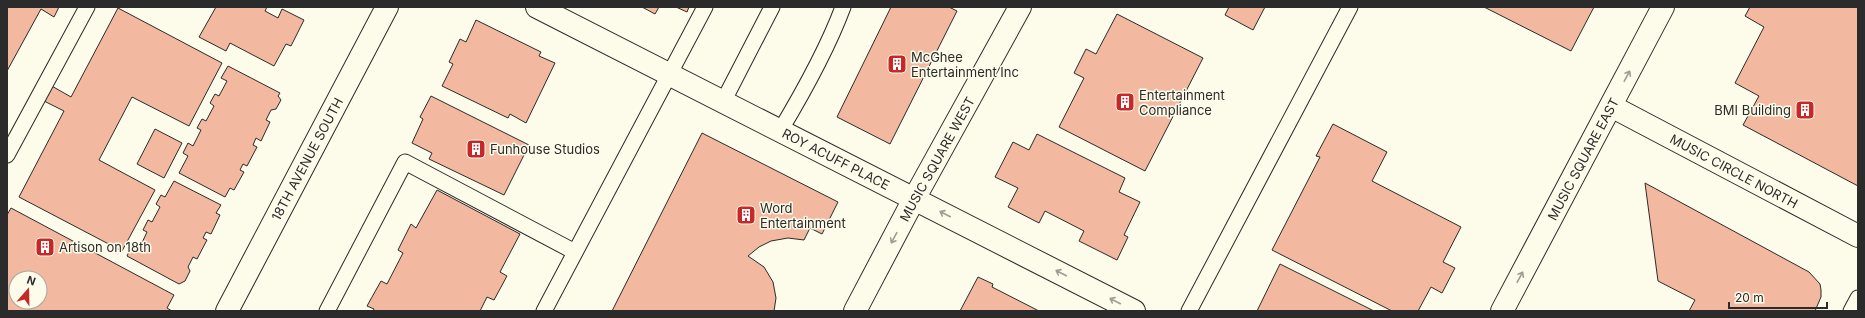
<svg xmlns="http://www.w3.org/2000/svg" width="1865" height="318" viewBox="0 0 1865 318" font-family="Inter,sans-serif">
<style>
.building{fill:#f2b8a0;stroke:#2b2b2b;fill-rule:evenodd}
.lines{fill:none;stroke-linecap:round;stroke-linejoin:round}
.lane-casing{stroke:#2b2b2b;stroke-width:17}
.street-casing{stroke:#2b2b2b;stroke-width:24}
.secondary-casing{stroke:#2b2b2b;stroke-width:24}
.lane{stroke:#fdfbea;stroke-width:15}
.street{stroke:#fdfbea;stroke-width:22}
.secondary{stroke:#fdfbea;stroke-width:22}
.oneway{stroke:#9e9d94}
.labels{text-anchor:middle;stroke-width:3;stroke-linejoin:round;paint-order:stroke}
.poi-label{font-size:13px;fill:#2b2b2b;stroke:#fdfbea;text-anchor:start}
.street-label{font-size:13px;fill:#2b2b2b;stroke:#fdfbea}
</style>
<rect width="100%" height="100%" fill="#fdfbea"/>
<!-- building -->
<g class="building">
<path d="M 7,7 L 59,7 L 54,17 L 41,9 L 7,71 Z"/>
<path d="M 216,7 L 267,7 L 265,11 L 278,18 L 282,9 L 304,20 L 291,46 L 286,44 L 274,66 L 230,43 L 226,51 L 199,37 Z"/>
<path d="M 642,7 L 659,7 L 655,14 Z"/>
<path d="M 676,7 L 689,7 L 687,12 Z"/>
<path d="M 891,7 L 949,7 L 957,11 L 890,144 L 837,117 Z"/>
<path d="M 1229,7 L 1265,7 L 1253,30 L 1225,15 Z"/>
<path d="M 1484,7 L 1594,7 L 1571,51 Z"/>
<path d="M 1750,7 L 1858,7 L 1858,186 L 1743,125 L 1759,96 L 1735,83 L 1764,27 L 1745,16 Z"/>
<path d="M 118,8 L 222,63 L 189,126 L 132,97 L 99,160 L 155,190 L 122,251 L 19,197 L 64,111 L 42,100 L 50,85 L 71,97 Z"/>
<path d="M 1117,14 L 1203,58 L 1145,171 L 1059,127 L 1084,78 L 1074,73 L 1086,49 L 1096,54 Z"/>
<path d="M 476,20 L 541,52 L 539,56 L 555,63 L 526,123 L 510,114 L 508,118 L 442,86 L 453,64 L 449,62 L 460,39 L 466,42 Z"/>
<path d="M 228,66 L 280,93 L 278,96 L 281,100 L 276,109 L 271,110 L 266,120 L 270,122 L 261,141 L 256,138 L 253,145 L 257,147 L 247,166 L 243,164 L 240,170 L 244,172 L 234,190 L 230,188 L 225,197 L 179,173 L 188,156 L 183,153 L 188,143 L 193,146 L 201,130 L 197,128 L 202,119 L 206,121 L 214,106 L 210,103 L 215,94 L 219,96 L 227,81 L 221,78 Z"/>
<path d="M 431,96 L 529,145 L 504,195 L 429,159 L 432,153 L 412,143 L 423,119 L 420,117 Z"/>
<path d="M 1333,124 L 1387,152 L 1372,181 L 1461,227 L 1443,262 L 1455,268 L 1442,293 L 1431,287 L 1418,311 L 1392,311 L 1272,250 L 1320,157 L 1316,156 Z"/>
<path d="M 155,129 L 182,143 L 164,178 L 137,164 Z"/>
<path d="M 702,133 L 838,202 L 822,234 L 810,228 L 804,240 L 788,238 L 771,241 L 759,247 L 748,256 L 764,267 L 773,282 L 776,298 L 774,311 L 612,311 Z"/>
<path d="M 1037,134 L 1125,178 L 1119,192 L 1140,202 L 1124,235 L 1128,237 L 1117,260 L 1079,241 L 1084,231 L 1045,211 L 1039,223 L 1008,207 L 1018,188 L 995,177 L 1013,142 L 1029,150 Z"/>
<path d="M 174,181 L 221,205 L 216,213 L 220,215 L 211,234 L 206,232 L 203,238 L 207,240 L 197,259 L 193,257 L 188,267 L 190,271 L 185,281 L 179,284 L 127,256 L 133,243 L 140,247 L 147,232 L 143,230 L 148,220 L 152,222 L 160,207 L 156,204 L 161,195 L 165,197 Z"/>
<path d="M 1645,183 L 1809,272 L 1820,284 L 1821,290 L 1821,297 L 1815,311 L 1689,311 L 1695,300 L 1658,281 Z"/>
<path d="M 437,190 L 520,234 L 500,272 L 507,276 L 494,300 L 487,297 L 480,311 L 373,311 L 374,309 L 367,306 L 381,281 L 387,284 L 403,253 L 398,250 L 411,224 L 416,228 Z"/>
<path d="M 11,208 L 174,295 L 167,308 L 172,311 L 7,311 L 7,215 ZM 16,278 L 40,278 L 40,302 L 16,302 Z"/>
<path d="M 1280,264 L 1374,311 L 1257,311 Z"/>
<path d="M 978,277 L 993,284 L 992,287 L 1039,311 L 960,311 Z"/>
</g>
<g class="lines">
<defs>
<g id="lane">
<path d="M 723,102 L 772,7"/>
<path d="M 780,131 C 804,91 827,50 843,7"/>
<path d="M 7,155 L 87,7"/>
<path d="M 327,311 L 405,162 L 575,252"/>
<path d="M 544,311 L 705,7"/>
<path d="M 1189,311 L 1350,7"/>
<path d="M 1851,311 L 1858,298"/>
</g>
<g id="street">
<path d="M 537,7 L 1134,311"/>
<path d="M 1611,106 L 1858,236"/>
<path d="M 227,311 L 387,7"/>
</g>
<g id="secondary">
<path d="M 855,311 L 914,199 L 1020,7"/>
<path d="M 1502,311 L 1663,7"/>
</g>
</defs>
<!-- lane casing -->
<use href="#lane" class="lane-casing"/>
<!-- street casing -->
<use href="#street" class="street-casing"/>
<!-- secondary casing -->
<use href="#secondary" class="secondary-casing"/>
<!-- lane -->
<use href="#lane" class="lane"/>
<!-- street -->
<use href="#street" class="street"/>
<!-- secondary -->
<use href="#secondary" class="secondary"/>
</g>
<!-- one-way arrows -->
<defs><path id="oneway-shaft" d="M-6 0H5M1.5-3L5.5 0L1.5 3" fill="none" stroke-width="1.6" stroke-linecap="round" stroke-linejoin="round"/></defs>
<g class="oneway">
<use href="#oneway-shaft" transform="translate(1627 76) rotate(-62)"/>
<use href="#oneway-shaft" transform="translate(945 214) rotate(-153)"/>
<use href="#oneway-shaft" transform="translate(894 238) rotate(118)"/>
<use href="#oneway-shaft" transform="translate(1061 273) rotate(-153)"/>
<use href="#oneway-shaft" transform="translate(1520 277) rotate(-62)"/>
<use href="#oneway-shaft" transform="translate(1115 301) rotate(-153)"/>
</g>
<!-- icons -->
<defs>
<symbol id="building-square" viewBox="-11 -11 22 22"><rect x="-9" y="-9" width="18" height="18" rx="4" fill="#c62828" stroke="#fdfbea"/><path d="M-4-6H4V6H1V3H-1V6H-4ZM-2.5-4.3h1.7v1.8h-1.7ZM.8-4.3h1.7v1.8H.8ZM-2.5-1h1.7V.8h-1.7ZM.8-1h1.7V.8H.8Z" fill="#fff"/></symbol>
</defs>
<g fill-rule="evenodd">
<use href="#building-square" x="886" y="53" width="22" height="22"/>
<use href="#building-square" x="1114" y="91" width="22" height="22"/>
<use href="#building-square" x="1794" y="99" width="22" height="22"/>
<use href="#building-square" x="465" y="138" width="22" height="22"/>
<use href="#building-square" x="735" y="204" width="22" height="22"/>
<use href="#building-square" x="34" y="236" width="22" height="22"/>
</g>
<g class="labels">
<!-- poi labels -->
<g class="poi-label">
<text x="911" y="62">McGhee<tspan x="911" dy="15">Entertainment Inc</tspan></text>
<text x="1139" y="100">Entertainment<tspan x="1139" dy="15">Compliance</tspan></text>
<text x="1791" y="115" text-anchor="end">BMI Building</text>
<text x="490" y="154">Funhouse Studios</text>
<text x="760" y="213">Word<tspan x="760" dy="15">Entertainment</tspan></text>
<text x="59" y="252">Artison on 18th</text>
</g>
<!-- street labels -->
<g class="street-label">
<text transform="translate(307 159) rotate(-62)" y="5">18TH AVENUE SOUTH</text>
<text transform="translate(836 159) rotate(27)" y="5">ROY ACUFF PLACE</text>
<text transform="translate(937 159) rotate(-61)" y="5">MUSIC SQUARE WEST</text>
<text transform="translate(1583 159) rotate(-62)" y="5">MUSIC SQUARE EAST</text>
<text transform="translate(1734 171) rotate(28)" y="5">MUSIC CIRCLE NORTH</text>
</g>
</g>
<!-- border -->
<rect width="1865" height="318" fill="none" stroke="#2b2b2b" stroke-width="16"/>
<!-- north arrow -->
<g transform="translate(28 290) rotate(20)"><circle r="19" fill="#fdfbea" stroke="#a9a89e"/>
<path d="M0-3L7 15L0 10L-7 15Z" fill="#c62828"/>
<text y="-6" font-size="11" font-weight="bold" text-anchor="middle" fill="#2b2b2b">N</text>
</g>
<!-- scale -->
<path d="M1729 302v6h98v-6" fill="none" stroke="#2b2b2b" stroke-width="2"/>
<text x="1735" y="302" font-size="12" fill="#2b2b2b" stroke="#fdfbea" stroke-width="3" paint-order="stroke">20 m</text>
</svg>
